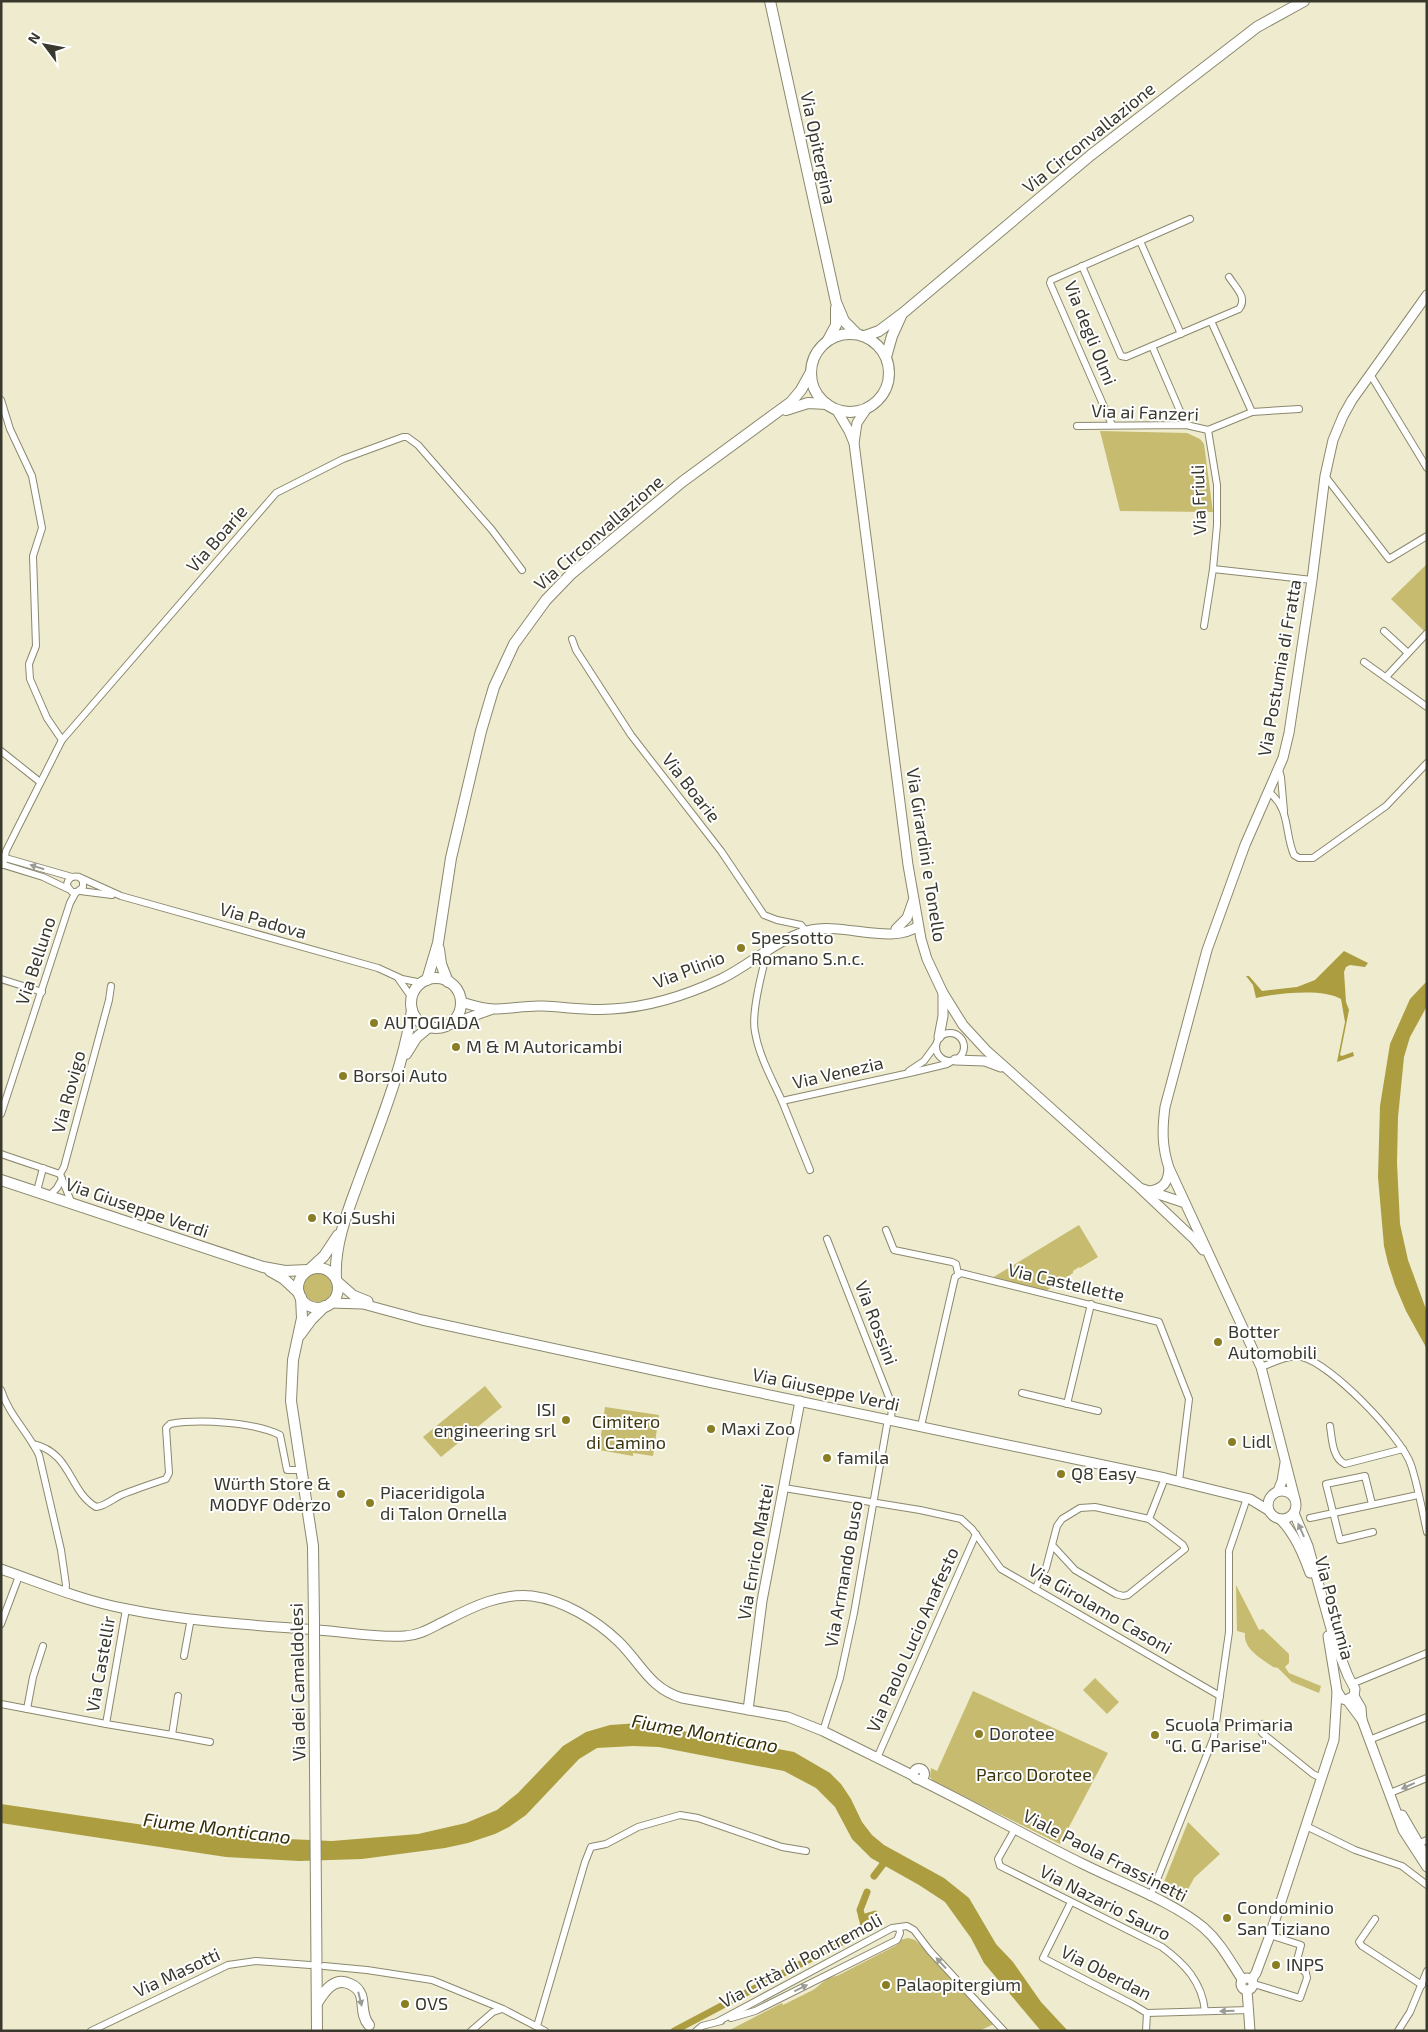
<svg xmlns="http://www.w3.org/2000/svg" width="1428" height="2032" viewBox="0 0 1428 2032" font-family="'Exo 2',sans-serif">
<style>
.green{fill:#c6bb6e}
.water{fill:#ab9d40}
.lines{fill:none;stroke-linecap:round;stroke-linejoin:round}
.canal{stroke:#ab9d40;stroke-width:7}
.street-casing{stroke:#8b886e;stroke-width:8}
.secondary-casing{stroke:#8b886e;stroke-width:11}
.primary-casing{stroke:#8b886e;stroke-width:12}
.street{stroke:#fff;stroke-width:6}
.secondary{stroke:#fff;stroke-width:9}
.primary{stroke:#fff;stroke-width:10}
.primary-bridge-casing{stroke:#8b886e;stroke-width:12;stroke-linecap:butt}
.primary-bridge{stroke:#fff;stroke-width:10}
.oneway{fill:#9c9c96}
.poi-dot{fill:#8a7e24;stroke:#fff;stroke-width:2}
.labels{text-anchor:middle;stroke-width:4;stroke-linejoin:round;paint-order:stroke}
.street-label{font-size:18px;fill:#39382d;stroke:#fff}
.poi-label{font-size:18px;fill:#39382d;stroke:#fff;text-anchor:start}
.park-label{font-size:18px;fill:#3b350c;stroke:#fff}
.water-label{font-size:19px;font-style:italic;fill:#352f05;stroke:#fff}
</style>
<rect width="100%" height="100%" fill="#eeebce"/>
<!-- green -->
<g class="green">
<path d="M 1100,431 L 1187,433 L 1200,439 L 1204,444 L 1213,512 L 1120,511 Z"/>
<path d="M 1427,564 L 1427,628 L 1424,631 L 1391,599 Z"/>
<path d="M 1079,1225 L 1098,1257 L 1080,1268 L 1079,1267 L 1073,1271 L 1073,1273 L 1046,1291 L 992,1278 Z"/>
<circle cx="318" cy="1287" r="15"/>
<path d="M 485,1386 L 502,1407 L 441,1457 L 423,1437 Z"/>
<path d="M 605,1407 L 659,1415 L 653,1456 L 633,1453 L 633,1456 L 599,1450 Z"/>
<path d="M 1236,1585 L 1259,1630 L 1263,1629 L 1289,1654 L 1289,1663 L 1285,1667 L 1289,1673 L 1321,1686 L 1319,1693 L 1292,1682 L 1278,1668 L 1273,1667 C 1261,1658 1243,1649 1245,1633 L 1237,1631 Z"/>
<path d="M 1095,1678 L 1119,1702 L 1107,1714 L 1083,1690 Z"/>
<path d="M 973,1691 L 1108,1753 L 1060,1844 L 933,1781 L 930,1777 L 931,1768 L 937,1771 Z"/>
<path d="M 1188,1822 L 1220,1854 L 1194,1878 L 1181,1903 L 1160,1892 Z"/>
<path d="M 908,1938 L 915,1940 L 928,1952 L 994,2024 L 979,2031 L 728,2031 L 782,2003 L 783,2005 C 793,2000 803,1995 813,1990 C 821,1985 827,1976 837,1976 L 897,1945 L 900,1940 Z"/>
</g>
<!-- water -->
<g class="water">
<path d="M 1344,951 L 1368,963 L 1365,967 L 1350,965 L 1346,967 L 1344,972 L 1346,1002 L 1349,1010 L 1340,1055 L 1342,1056 L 1353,1052 L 1354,1056 L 1337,1062 L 1345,1022 L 1341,999 C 1324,988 1276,993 1256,998 L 1253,985 L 1246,976 L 1249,976 L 1262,991 L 1297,987 L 1315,980 Z"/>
<path d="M 1427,981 L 1427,1006 L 1410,1037 L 1404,1057 L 1398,1117 L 1397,1163 L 1400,1224 L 1408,1260 L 1427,1312 L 1427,1349 L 1406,1311 L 1395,1285 L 1388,1263 L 1384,1246 L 1378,1177 L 1380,1106 L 1390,1044 L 1410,999 Z"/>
<path d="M 640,1723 L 794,1752 L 830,1773 L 841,1784 L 851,1799 L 862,1822 L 872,1835 L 884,1845 L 944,1878 L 969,1898 L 996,1944 L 1013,1962 L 1041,2002 L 1068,2031 L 1041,2031 L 984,1963 L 971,1938 L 945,1902 L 919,1885 L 871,1858 L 852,1839 L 835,1807 L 816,1788 L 784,1771 L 659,1747 L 633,1746 L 597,1748 L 579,1759 L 526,1815 L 509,1827 L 495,1834 L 468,1843 L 445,1848 L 362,1859 L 299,1861 L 226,1857 L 1,1823 L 1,1804 L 219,1836 L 332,1841 L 418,1834 L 466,1823 L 497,1810 L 518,1793 L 563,1746 L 586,1732 L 610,1725 Z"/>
</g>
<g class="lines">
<!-- canal -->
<g class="canal">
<path d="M 874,1876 L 887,1859"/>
<path d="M 862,1918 L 875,1914"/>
<path d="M 674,2031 L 861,1932 C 866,1926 862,1918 860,1910 L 867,1892"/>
</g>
<defs>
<g id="street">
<path d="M 1140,241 L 1181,334"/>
<path d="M 1082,266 L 1121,356 L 1126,357 L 1239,309 C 1248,298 1236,288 1229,277"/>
<path d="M 1211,321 L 1252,412"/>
<path d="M 1152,346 L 1186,425"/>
<path d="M 1370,374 L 1427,468"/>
<path d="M 1,400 L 10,429 L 32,476 L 42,528 L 33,556 L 36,646 L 29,664 L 30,679 L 47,718 L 62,740"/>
<path d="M 1112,425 L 1050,283 L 1051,280 L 1190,219"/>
<path d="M 1077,426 L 1186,425 L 1208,430 L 1252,412 L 1299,409"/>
<path d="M 1208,430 L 1217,485 L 1217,525 L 1213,569 L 1312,580"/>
<path d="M 1325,476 L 1389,559 L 1427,536"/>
<path d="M 1204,626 L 1213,569"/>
<path d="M 1384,631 L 1408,653"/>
<path d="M 572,639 L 576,650 L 631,735 L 721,851 L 764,915 L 777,920 L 801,925 L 806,931"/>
<path d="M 1364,662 L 1427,707"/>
<path d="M 1386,677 L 1427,633"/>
<path d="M 1,751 L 40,782"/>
<path d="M 1279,770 L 1281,777 L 1284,811"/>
<path d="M 1269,792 C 1291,810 1284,832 1294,855 L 1299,858 L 1313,858 L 1386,806 L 1427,763"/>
<path d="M 2,857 L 72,877"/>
<path d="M 1,864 L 43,877 L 68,889"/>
<path d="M 3,865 L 6,851 L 17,829 L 62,740 L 276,493 L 343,459 L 403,437 L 407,437 L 418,445 L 492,530 L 522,570"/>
<path d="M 79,877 L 83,881 L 83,887 L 77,892 L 72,892 L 67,886 C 67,879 72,875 79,877 L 121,896 L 378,968 L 402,979 L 422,983"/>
<path d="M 80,891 L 112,895"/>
<path d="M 767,952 C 762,972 751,1013 755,1032 C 759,1056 772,1079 782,1101 L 914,1072 L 947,1064 L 954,1060"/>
<path d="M 398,978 L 412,998"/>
<path d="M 1,979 L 42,992"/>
<circle cx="950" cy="1047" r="14"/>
<path d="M 909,1071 L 924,1061 L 935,1046"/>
<path d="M 782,1101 L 810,1170"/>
<path d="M 1,1114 L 70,903 L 76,892"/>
<path d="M 1,1154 L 60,1174"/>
<path d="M 60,1174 L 64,1167 L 109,1000 L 111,986"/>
<path d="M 60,1174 L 72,1204"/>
<path d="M 37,1191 L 43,1168"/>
<path d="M 49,1196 L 57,1188 L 62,1179"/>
<path d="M 886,1230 L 894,1250 L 952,1262 L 956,1264 L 958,1273"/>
<path d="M 827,1239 L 892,1405 L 891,1420"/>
<path d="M 1261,1367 C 1273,1363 1289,1354 1302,1357 C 1330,1363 1402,1437 1411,1465 C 1418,1486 1422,1510 1427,1532"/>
<path d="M 1,1390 C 9,1415 28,1432 39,1455 L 61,1550 L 66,1585 L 65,1593"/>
<path d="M 1022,1393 L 1098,1411"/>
<path d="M 1067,1404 L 1091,1304"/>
<path d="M 921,1426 L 955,1277 L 961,1273 L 1159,1322 L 1189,1399 L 1179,1481"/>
<path d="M 1330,1426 C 1332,1438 1332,1458 1345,1464 L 1403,1449"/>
<path d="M 33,1444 C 72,1453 68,1490 96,1507 C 106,1506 112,1499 121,1495 C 136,1489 151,1484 166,1479 L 169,1473 L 166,1428 L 170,1424 C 199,1419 254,1422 280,1435 L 287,1470 L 300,1470"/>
<path d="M 784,1488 L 920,1510 L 961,1519 L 972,1529 L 1001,1569 L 1220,1696"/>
<path d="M 1372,1504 L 1365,1476 L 1326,1484 L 1340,1540 L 1373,1532"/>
<path d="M 1310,1518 L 1418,1495"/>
<path d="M 1149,1519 L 1165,1478"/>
<path d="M 1229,1551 L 1247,1498"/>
<path d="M 1035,1589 L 1046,1568 L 1052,1545 L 1075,1570 L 1116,1594 L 1123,1596 L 1128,1595 L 1185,1549 L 1183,1545 L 1149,1519 L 1095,1507 L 1080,1508 L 1062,1519 L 1057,1526 L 1052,1545"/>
<path d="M 1,1624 L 19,1576"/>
<path d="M 184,1656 L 191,1618"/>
<path d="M 1354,1683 L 1427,1653"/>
<path d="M 1,1704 L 106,1724 L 126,1609"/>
<path d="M 27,1709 L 33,1677 L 43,1646"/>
<path d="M 106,1724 L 172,1735 L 178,1696"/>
<path d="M 1263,1724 L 1261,1728 L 1262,1733 L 1313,1774 L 1321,1778"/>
<path d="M 823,1731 L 840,1678 L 854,1613 L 888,1419"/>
<path d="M 172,1735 L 210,1742"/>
<path d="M 1369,1740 L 1427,1717"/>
<path d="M 877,1758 L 976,1534"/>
<path d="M 1390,1793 L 1427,1778"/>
<path d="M 1306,1826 L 1355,1850 L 1402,1866 L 1427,1885"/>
<path d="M 1015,1829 L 998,1859 L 1000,1866 L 1162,1947 C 1185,1964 1202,1982 1205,2011"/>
<path d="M 1417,1844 L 1427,1840"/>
<path d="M 1150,1897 L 1214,1737 L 1229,1632 L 1229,1554"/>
<path d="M 1071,1902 L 1043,1958 L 1132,2004 L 1147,2013 L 1249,2010"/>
<path d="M 1375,1919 L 1359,1942 L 1362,1946 L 1422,1985"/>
<path d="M 324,1966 L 367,1970 L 432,1980 L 503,2009 L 545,2031"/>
<path d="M 1254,1984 L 1300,1998 L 1307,1978 L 1306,1973 L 1296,1964 L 1301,1945 L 1270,1935"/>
<path d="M 731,2018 L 755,2011 L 897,1940 L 900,1933 L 899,1928"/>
<path d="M 719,2021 L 892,1928 L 907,1926 L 914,1930 L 930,1951 L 1004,2031"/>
<path d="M 537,2026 L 585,1862 L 591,1847 L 606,1844 L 638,1827 L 680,1815 L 698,1818 L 782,1847 L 806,1851"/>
<path d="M 91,2031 L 228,1965 L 256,1961 L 310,1965"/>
<path d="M 471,2031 L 493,2012 L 502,2009"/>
<path d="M 696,2031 L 702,2026 L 721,2021"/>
<path d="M 1146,2031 L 1147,2013"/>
<path d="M 1398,2031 L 1410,2012 L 1427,1971"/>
</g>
<g id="secondary">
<path d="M 836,409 L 849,431 L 854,443 L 908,865 L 921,939 L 927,959 L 943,993 L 963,1025 L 986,1050 L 1139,1187 L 1194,1239 L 1203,1250"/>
<path d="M 854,443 L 857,423 L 867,408"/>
<path d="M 896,929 L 907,918 L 913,901"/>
<path d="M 461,1002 C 471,1005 483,1009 494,1009 C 510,1009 527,1005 543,1006 C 566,1007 589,1011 612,1009 C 649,1007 687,995 721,979 C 750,965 776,940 807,931 C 840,921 892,946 918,926"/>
<path d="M 448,1025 L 490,1010"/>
<path d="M 939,1037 L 943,1016 L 943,993"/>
<path d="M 955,1060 L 985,1061 L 1001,1067"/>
<path d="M 1143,1189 L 1185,1203"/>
<path d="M 1151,1191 C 1164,1188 1168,1182 1169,1169"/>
<path d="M 337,1281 L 353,1295 L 368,1301"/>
<path d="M 330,1303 L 363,1304 L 422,1320 L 713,1383 L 1165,1478 L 1250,1499 L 1268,1510"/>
<circle cx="1282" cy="1505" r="14"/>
<path d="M 1278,1491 L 1282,1481 L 1285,1463"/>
<path d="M 1295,1499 L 1261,1367 L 1169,1168 C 1162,1147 1162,1130 1165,1107 L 1207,950 L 1245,845 L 1283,758 L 1289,733 L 1312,580 L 1325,476 L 1333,440 L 1343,416 L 1352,400 L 1427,295"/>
<path d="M 1294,1513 L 1308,1546 L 1335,1643 L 1348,1676 L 1355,1689 L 1354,1696 L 1361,1708 L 1362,1720"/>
<path d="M 1280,1519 C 1295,1534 1303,1554 1310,1573"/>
<path d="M 1,1569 C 43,1584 84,1601 127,1609 C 190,1622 255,1625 318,1630 C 347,1632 376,1638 405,1636 C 421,1635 432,1627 447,1620 C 474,1606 501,1593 532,1596 C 563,1600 596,1620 618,1641 C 641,1663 649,1688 682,1698 L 788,1717 L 823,1731 L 914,1776"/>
<path d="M 1328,1636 L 1337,1691 L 1342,1699 L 1346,1700 L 1354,1696"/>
<path d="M 1347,1700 L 1362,1720 L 1403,1830 L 1427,1867"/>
<path d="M 748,1710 L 762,1601 L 800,1401"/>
<circle cx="919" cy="1774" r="5.5"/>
<path d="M 920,1780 C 975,1807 1028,1837 1083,1864 C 1119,1882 1174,1902 1204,1928 C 1221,1943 1230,1961 1242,1979"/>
<path d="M 1402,1815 L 1427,1858"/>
<circle cx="1247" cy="1984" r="6"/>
<path d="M 1252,1979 L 1256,1973 L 1269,1938 L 1334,1740 L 1337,1692"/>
<path d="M 1247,1990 L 1250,2031"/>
</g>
<g id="primary">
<path d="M 770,1 L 836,302 L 844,321 L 857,334"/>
<circle cx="850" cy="373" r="39"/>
<path d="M 865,336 L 879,331 L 903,313 L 1091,155 L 1257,27 L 1304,1"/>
<path d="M 828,340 L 836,325 L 836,308"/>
<path d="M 886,357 L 892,336 L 901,316"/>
<path d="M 786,410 L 808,403 L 827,404"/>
<path d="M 439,949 L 441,964 L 448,982"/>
<circle cx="436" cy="1003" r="25"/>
<path d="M 427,980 L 438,943 L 451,858 L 481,731 L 494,687 L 514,644 L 546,600 L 570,575 L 682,482 L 791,402 L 801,390 L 811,372"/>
<path d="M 406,1054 L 416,1038 L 429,1027"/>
<path d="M 1,1180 L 263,1267 L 285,1271 L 308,1270"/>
<circle cx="318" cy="1288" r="20"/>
<path d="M 310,1269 L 324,1256 L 338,1235"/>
<path d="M 270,1271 L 284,1279 L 299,1293"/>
<path d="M 336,1278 C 334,1243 349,1208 361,1175 C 381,1121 403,1067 412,1010"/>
<path d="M 301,1297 L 302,1318 L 293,1360 L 291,1401 L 313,1546 L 314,1622"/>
<path d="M 300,1335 L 311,1320 L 325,1306"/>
<path d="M 314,1636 L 317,2031"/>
<path d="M 317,2003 C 324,1992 334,1976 350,1984 C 355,1986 359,1990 361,1995 C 364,2005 361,2016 369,2025"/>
</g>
</defs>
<!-- street casing -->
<use href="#street" class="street-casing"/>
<!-- secondary casing -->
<use href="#secondary" class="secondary-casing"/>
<!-- primary casing -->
<use href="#primary" class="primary-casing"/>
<!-- street -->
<use href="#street" class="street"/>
<!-- secondary -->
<use href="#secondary" class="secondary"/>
<!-- primary -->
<use href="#primary" class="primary"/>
<defs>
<path id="primary-bridge" d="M 314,1622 L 314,1636"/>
</defs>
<!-- primary-bridge casing -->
<use href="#primary-bridge" class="primary-bridge-casing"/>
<!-- primary-bridge -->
<use href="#primary-bridge" class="primary-bridge"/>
</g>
<!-- one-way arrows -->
<defs><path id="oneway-solid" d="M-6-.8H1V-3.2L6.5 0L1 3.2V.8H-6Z" transform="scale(1.25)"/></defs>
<g class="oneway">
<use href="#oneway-solid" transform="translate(37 867) rotate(-163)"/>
<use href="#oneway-solid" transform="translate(1301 1530) rotate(-114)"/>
<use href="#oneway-solid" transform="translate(1408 1786) rotate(156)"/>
<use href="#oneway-solid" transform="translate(941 1963) rotate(-133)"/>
<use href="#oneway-solid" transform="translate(801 1988) rotate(-26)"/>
<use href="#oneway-solid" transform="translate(360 1999) rotate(76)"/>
<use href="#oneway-solid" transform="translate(1227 2011) rotate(178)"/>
</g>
<!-- markers -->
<g class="poi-dot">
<circle cx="741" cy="948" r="5"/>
<circle cx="374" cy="1023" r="5"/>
<circle cx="456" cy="1047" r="5"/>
<circle cx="343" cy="1076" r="5"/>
<circle cx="312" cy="1218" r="5"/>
<circle cx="1218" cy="1342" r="5"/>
<circle cx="566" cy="1420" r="5"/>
<circle cx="711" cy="1429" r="5"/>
<circle cx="1232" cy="1442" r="5"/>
<circle cx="827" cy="1458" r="5"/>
<circle cx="1061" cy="1474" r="5"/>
<circle cx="341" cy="1494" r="5"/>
<circle cx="370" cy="1503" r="5"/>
<circle cx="979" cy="1734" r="5"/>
<circle cx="1155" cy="1735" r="5"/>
<circle cx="1227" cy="1918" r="5"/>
<circle cx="1276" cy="1965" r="5"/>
<circle cx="886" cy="1985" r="5"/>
<circle cx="405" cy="2004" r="5"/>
</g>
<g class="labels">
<!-- street labels -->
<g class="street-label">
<text transform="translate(1089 138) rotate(-39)" y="6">Via Circonvallazione</text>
<text transform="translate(818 148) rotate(78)" y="6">Via Opitergina</text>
<text transform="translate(1090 333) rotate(68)" y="6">Via degli Olmi</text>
<text transform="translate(1145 413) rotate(2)" y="6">Via ai Fanzeri</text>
<text transform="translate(1199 500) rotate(-92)" y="6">Via Friuli</text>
<text transform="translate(599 533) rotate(-41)" y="6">Via Circonvallazione</text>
<text transform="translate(217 539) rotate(-49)" y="6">Via Boarie</text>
<text transform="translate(1280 668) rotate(-80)" y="6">Via Postumia di Fratta</text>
<text transform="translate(691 788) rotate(52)" y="6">Via Boarie</text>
<text transform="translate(926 855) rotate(81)" y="6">Via Girardini e Tonello</text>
<text transform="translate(263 921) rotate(16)" y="6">Via Padova</text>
<text transform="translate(36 961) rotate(-72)" y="6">Via Belluno</text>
<text transform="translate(689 970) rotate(-21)" y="6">Via Plinio</text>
<text transform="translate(838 1073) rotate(-13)" y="6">Via Venezia</text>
<text transform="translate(69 1092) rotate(-75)" y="6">Via Rovigo</text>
<text transform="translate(137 1208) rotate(19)" y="6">Via Giuseppe Verdi</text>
<text transform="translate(1066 1283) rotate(13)" y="6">Via Castellette</text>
<text transform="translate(876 1323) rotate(69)" y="6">Via Rossini</text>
<text transform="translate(826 1390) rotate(12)" y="6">Via Giuseppe Verdi</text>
<text transform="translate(756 1552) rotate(-80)" y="6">Via Enrico Mattei</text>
<text transform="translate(844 1574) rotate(-80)" y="6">Via Armando Buso</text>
<text transform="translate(1334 1608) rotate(75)" y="6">Via Postumia</text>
<text transform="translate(1100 1609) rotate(30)" y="6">Via Girolamo Casoni</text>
<text transform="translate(913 1640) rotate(-66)" y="6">Via Paolo Lucio Anafesto</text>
<text transform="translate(101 1664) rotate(-80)" y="6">Via Castellir</text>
<text transform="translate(298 1682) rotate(-91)" y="6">Via dei Camaldolesi</text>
<text transform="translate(1105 1856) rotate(27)" y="6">Viale Paola Frassinetti</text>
<text transform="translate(1105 1903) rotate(27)" y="6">Via Nazario Sauro</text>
<text transform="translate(801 1961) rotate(-28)" y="6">Via Città di Pontremoli</text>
<text transform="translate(177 1973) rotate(-25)" y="6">Via Masotti</text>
<text transform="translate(1106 1973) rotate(27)" y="6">Via Oberdan</text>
</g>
<!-- poi labels -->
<g class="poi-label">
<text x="751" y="944">Spessotto<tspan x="751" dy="21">Romano S.n.c.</tspan></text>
<text x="384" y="1029">AUTOGIADA</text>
<text x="466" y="1053">M &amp; M Autoricambi</text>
<text x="353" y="1082">Borsoi Auto</text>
<text x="322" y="1224">Koi Sushi</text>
<text x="1228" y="1338">Botter<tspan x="1228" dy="21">Automobili</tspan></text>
<text x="556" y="1416" text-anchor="end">ISI<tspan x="556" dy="21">engineering srl</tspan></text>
<text x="721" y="1435">Maxi Zoo</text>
<text x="1242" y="1448">Lidl</text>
<text x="837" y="1464">famila</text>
<text x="1071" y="1480">Q8 Easy</text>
<text x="331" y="1490" text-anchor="end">Würth Store &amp;<tspan x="331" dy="21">MODYF Oderzo</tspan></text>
<text x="380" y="1499">Piaceridigola<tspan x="380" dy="21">di Talon Ornella</tspan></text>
<text x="1165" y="1731">Scuola Primaria<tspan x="1165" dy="21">"G. G. Parise"</tspan></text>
<text x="989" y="1740">Dorotee</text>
<text x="1237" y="1914">Condominio<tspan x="1237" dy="21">San Tiziano</tspan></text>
<text x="1286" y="1971">INPS</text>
<text x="896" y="1991">Palaopitergium</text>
<text x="415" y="2010">OVS</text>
</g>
<!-- park labels -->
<g class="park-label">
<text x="626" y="1428">Cimitero<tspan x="626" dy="21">di Camino</tspan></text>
<text x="1034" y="1781">Parco Dorotee</text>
</g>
<!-- water labels -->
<g class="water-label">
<text transform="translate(705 1733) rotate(10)" y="7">Fiume Monticano</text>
<text transform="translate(217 1828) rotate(7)" y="7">Fiume Monticano</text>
</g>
</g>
<!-- border -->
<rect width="1428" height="2032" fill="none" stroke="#39382d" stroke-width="5"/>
<!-- north arrow -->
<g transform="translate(45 45) rotate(302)" stroke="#ffffff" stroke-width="4" paint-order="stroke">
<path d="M0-4L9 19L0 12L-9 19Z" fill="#39382d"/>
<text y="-8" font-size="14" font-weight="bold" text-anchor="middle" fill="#39382d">N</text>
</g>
</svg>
